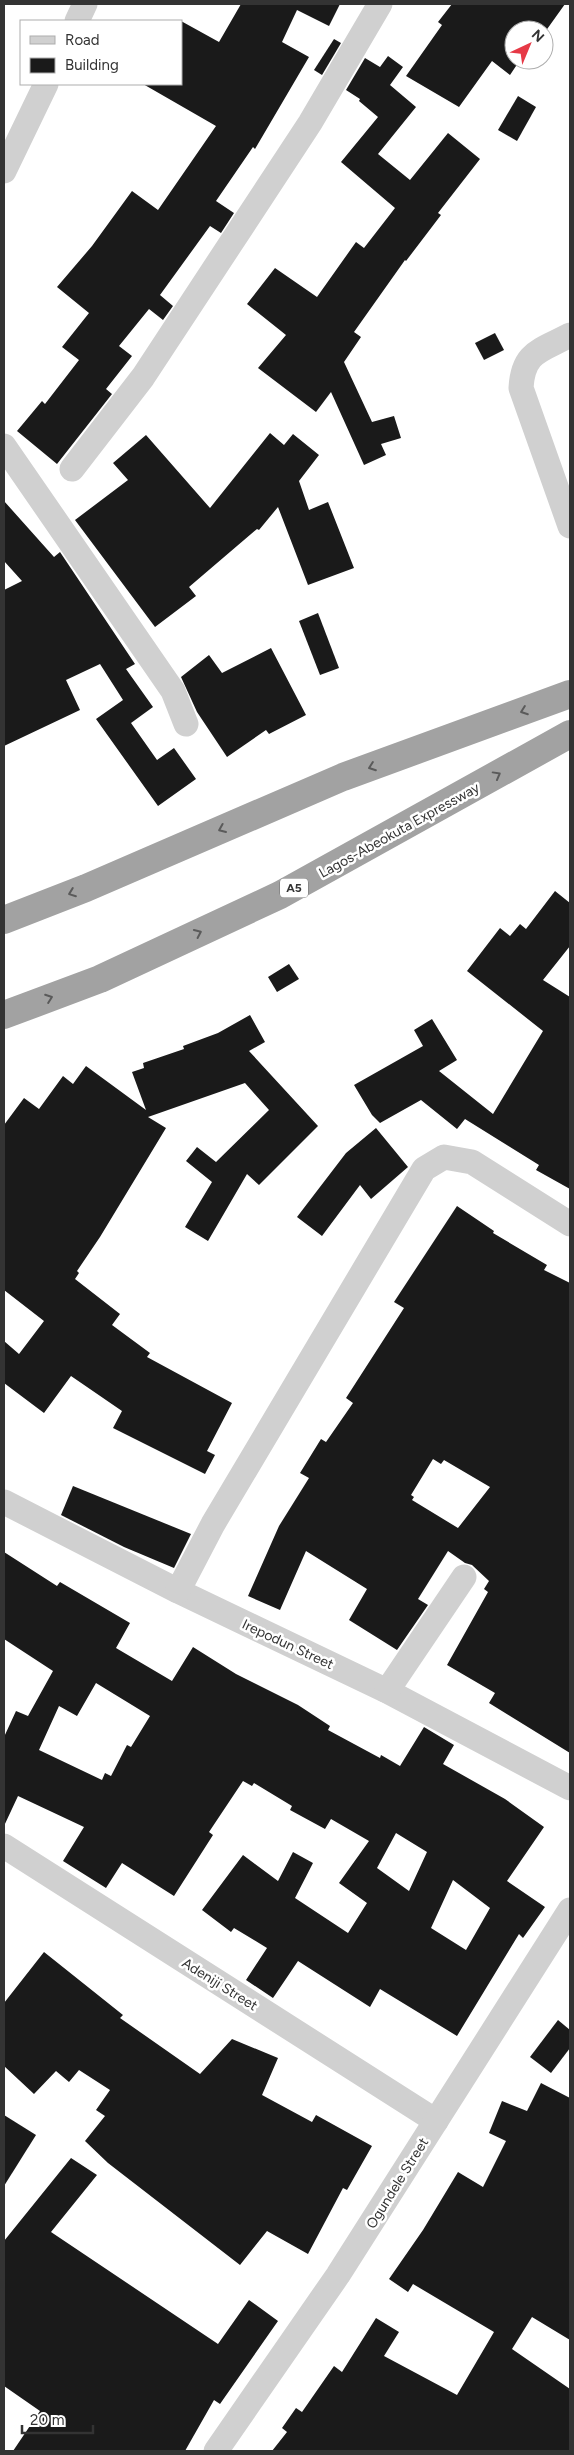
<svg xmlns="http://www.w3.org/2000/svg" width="574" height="2455" viewBox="0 0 574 2455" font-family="Figtree,sans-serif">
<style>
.building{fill:#1a1a1a;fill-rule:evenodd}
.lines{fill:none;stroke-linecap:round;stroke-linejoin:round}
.minor{stroke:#d0d0d0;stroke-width:25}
.trunk{stroke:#a2a2a2;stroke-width:28}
.oneway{stroke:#5a5a5a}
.labels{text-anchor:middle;stroke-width:5;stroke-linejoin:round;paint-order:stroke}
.shield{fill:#fff;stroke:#707070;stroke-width:1}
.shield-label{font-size:12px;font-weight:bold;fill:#333}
.street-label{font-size:14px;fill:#333;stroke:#fff}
</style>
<rect width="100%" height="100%" fill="#fff"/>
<!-- building -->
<g class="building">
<path d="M 241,4 L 340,4 L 329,26 L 297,10 L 282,42 L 309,57 L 255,149 L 253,147 L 216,201 L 234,213 L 221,233 L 210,226 L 160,295 L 173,306 L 163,320 L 149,309 L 119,346 L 132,356 L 106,389 L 112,394 L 57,464 L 17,431 L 42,401 L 45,404 L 79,360 L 62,347 L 89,313 L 57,287 L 92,246 L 132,191 L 158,210 L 216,126 L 143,84 L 181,84 L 181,21 L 219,42 Z"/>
<path d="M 452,4 L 565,4 L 545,32 L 544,30 L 514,30 L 514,60 L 520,60 L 510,75 L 492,61 L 459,107 L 406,76 L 442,25 L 438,22 Z"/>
<path d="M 334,39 L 341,43 L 322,75 L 314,70 Z"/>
<path d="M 388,56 L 403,67 L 390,85 L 416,107 L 378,154 L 410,180 L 448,133 L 480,159 L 438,213 L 441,215 L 406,261 L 405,260 L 354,332 L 361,337 L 344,362 L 372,422 L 394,416 L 401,438 L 381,444 L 386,455 L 364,465 L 331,392 L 316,412 L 258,368 L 286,335 L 247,304 L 275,268 L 317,297 L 356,242 L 364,248 L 395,208 L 341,162 L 378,117 L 359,101 L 360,99 L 346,90 L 365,58 L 380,67 Z"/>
<path d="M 518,96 L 536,107 L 517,141 L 498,130 Z"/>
<path d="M 495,333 L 504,350 L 484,360 L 475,343 Z"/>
<path d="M 270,433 L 284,445 L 293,434 L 319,455 L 299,481 L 309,510 L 328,502 L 354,568 L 308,585 L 278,507 L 259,530 L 257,529 L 189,587 L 196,596 L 155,627 L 75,520 L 128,480 L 113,463 L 146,435 L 210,508 Z"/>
<path d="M 4,501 L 54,557 L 60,552 L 135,664 L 126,669 L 153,707 L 131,723 L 157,760 L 174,748 L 196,779 L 158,806 L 96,719 L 123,700 L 100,664 L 66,680 L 80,710 L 4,746 L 4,590 L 22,581 L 4,561 Z"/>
<path d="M 318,613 L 339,668 L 320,675 L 299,621 Z"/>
<path d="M 271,648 L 306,715 L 269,734 L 266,730 L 227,757 L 197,712 L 181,677 L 209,655 L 222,673 Z"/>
<path d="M 555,891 L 570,903 L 570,946 L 543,980 L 570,997 L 570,1189 L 536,1170 L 539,1165 L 465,1119 L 457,1129 L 421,1100 L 380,1123 L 372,1115 L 354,1085 L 423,1046 L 414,1030 L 432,1019 L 457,1060 L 439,1071 L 493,1114 L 543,1031 L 467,971 L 500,928 L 510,936 L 520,924 L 526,929 Z"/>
<path d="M 289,964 L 299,979 L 277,992 L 268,977 Z"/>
<path d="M 250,1015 L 265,1042 L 249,1051 L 318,1126 L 259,1185 L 247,1174 L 208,1241 L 185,1227 L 212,1182 L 186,1161 L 197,1147 L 216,1162 L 269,1110 L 245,1083 L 148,1117 L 166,1128 L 100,1237 L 77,1271 L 79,1273 L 75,1279 L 120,1314 L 112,1325 L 150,1353 L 147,1357 L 232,1403 L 207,1451 L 215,1455 L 205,1474 L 113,1428 L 122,1411 L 71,1376 L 44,1413 L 4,1383 L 4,1341 L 19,1354 L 44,1321 L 4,1290 L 4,1125 L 24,1098 L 39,1109 L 63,1076 L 73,1084 L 86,1066 L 146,1110 L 132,1072 L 144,1068 L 143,1063 L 184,1049 L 183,1046 L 218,1033 Z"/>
<path d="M 376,1128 L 408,1167 L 371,1199 L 360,1185 L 322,1236 L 297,1217 L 346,1153 Z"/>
<path d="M 457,1206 L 494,1231 L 493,1233 L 547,1265 L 544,1270 L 570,1283 L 570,1753 L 489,1703 L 495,1693 L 447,1665 L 488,1592 L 484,1589 L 489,1581 L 472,1565 L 465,1563 L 448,1551 L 418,1599 L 428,1605 L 397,1650 L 349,1620 L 367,1589 L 306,1551 L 280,1610 L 248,1596 L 279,1526 L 309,1478 L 300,1473 L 321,1439 L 326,1442 L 353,1403 L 346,1398 L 404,1308 L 394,1302 ZM 433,1459 L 441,1464 L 444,1460 L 490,1487 L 458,1528 L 412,1500 L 414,1497 L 411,1495 Z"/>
<path d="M 73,1486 L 191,1534 L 174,1568 L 124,1547 L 61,1515 Z"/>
<path d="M 4,1552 L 57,1586 L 60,1582 L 130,1623 L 116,1648 L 172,1681 L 193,1647 L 236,1674 L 298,1705 L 330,1726 L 328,1730 L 380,1758 L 381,1755 L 400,1766 L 424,1727 L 454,1745 L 443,1764 L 505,1799 L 544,1827 L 507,1881 L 545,1907 L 523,1938 L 519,1934 L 457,2036 L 380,1989 L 370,2007 L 298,1961 L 273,1998 L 246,1980 L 267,1948 L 234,1928 L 231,1932 L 202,1910 L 243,1855 L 278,1881 L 293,1852 L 313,1863 L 295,1898 L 348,1933 L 367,1903 L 339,1883 L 369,1841 L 331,1819 L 325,1829 L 290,1810 L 292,1806 L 254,1783 L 252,1786 L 243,1781 L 209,1832 L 213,1835 L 174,1896 L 122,1863 L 106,1888 L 63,1861 L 84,1827 L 18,1796 L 4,1826 L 4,1737 L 16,1711 L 28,1716 L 53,1671 L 4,1639 ZM 96,1683 L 150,1716 L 131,1747 L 127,1745 L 111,1776 L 105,1773 L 102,1780 L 39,1750 L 59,1706 L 77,1716 ZM 396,1833 L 427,1852 L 409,1891 L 377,1868 ZM 453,1880 L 490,1908 L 466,1950 L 431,1928 Z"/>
<path d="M 44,1952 L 123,2015 L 120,2018 L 200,2074 L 232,2039 L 278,2058 L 262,2095 L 312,2122 L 316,2115 L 372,2146 L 347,2190 L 343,2188 L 308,2254 L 267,2231 L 240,2265 L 108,2163 L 85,2141 L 105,2116 L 96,2110 L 110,2090 L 79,2070 L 69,2082 L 56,2071 L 34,2094 L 4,2066 L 4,2003 Z"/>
<path d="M 558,2020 L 570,2030 L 570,2048 L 551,2073 L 530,2057 Z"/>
<path d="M 541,2083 L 570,2098 L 570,2340 L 532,2317 L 512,2349 L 570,2389 L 570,2451 L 272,2451 L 287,2432 L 282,2428 L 296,2408 L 302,2412 L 334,2366 L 342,2372 L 376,2318 L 399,2332 L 384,2356 L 457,2395 L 494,2332 L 413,2284 L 408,2292 L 389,2279 L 423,2230 L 458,2172 L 483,2187 L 506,2141 L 489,2133 L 502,2101 L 527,2111 Z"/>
<path d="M 4,2115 L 36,2135 L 4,2186 Z"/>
<path d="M 71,2158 L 97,2175 L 51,2232 L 218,2344 L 249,2300 L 278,2321 L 220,2404 L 214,2400 L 185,2451 L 13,2451 L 40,2411 L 4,2386 L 4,2241 Z"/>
</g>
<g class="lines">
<!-- minor -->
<g class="minor">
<path d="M 77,21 L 85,4"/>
<path d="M 4,171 L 46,84"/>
<path d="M 570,335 C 541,351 523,351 521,388 L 570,526"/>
<path d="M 4,446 L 173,691 L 186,724"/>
<path d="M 72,469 L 143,377 L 310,123 L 380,4"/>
<path d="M 4,1502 L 178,1591 L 387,1691 L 570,1788"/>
<path d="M 178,1591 L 213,1524 L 424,1169 L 444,1157 L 472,1162 L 570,1224"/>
<path d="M 387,1691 L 464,1577"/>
<path d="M 4,1846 L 436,2121"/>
<path d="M 216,2451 L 338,2275 L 570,1910"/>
</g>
<!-- trunk -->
<g class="trunk">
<path d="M 4,920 L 86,888 L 343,777 L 570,694"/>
<path d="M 4,1015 L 100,979 L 280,895 L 570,734"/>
</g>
</g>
<!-- one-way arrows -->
<defs><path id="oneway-chevron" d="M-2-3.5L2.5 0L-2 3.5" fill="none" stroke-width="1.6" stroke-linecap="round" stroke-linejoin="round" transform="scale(1.25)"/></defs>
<g class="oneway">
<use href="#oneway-chevron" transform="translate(524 711) rotate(160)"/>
<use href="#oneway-chevron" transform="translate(372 767) rotate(160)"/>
<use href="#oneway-chevron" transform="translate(497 775) rotate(-29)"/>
<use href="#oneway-chevron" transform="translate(222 829) rotate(157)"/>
<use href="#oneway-chevron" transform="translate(72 893) rotate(159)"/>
<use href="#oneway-chevron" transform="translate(198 933) rotate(-25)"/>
<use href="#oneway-chevron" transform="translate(49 998) rotate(-20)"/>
</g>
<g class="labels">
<!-- shield labels -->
<rect class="shield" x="280" y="878.5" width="28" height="19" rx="4"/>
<g class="shield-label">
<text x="294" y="892">A5</text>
</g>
<!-- street labels -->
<g class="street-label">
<text transform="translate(399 830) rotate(-29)" y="5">Lagos-Abeokuta Expressway</text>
<text transform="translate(288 1644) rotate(25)" y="5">Irepodun Street</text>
<text transform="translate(220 1984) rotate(32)" y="5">Adeniji Street</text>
<text transform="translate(397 2183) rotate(-58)" y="5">Ogundele Street</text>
</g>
</g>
<!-- border -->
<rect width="574" height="2455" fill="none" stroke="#333333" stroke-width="10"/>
<!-- legend -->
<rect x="20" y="20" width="162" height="65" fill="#ffffff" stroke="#adadad"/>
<rect x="30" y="36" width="25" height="8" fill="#d0d0d0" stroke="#adadad"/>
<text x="65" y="45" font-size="15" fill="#333333">Road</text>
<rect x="30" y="58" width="25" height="15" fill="#1a1a1a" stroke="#adadad"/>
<text x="65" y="70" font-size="15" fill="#333333">Building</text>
<!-- north arrow -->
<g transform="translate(529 45) rotate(44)"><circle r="24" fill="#ffffff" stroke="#adadad"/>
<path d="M0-4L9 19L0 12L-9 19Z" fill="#e63946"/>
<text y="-8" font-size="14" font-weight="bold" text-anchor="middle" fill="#333333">N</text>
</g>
<!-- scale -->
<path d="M22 2425v8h71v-8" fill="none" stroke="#333333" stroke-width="2.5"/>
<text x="30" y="2425" font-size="15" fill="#333333" stroke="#ffffff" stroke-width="4" paint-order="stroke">20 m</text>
</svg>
